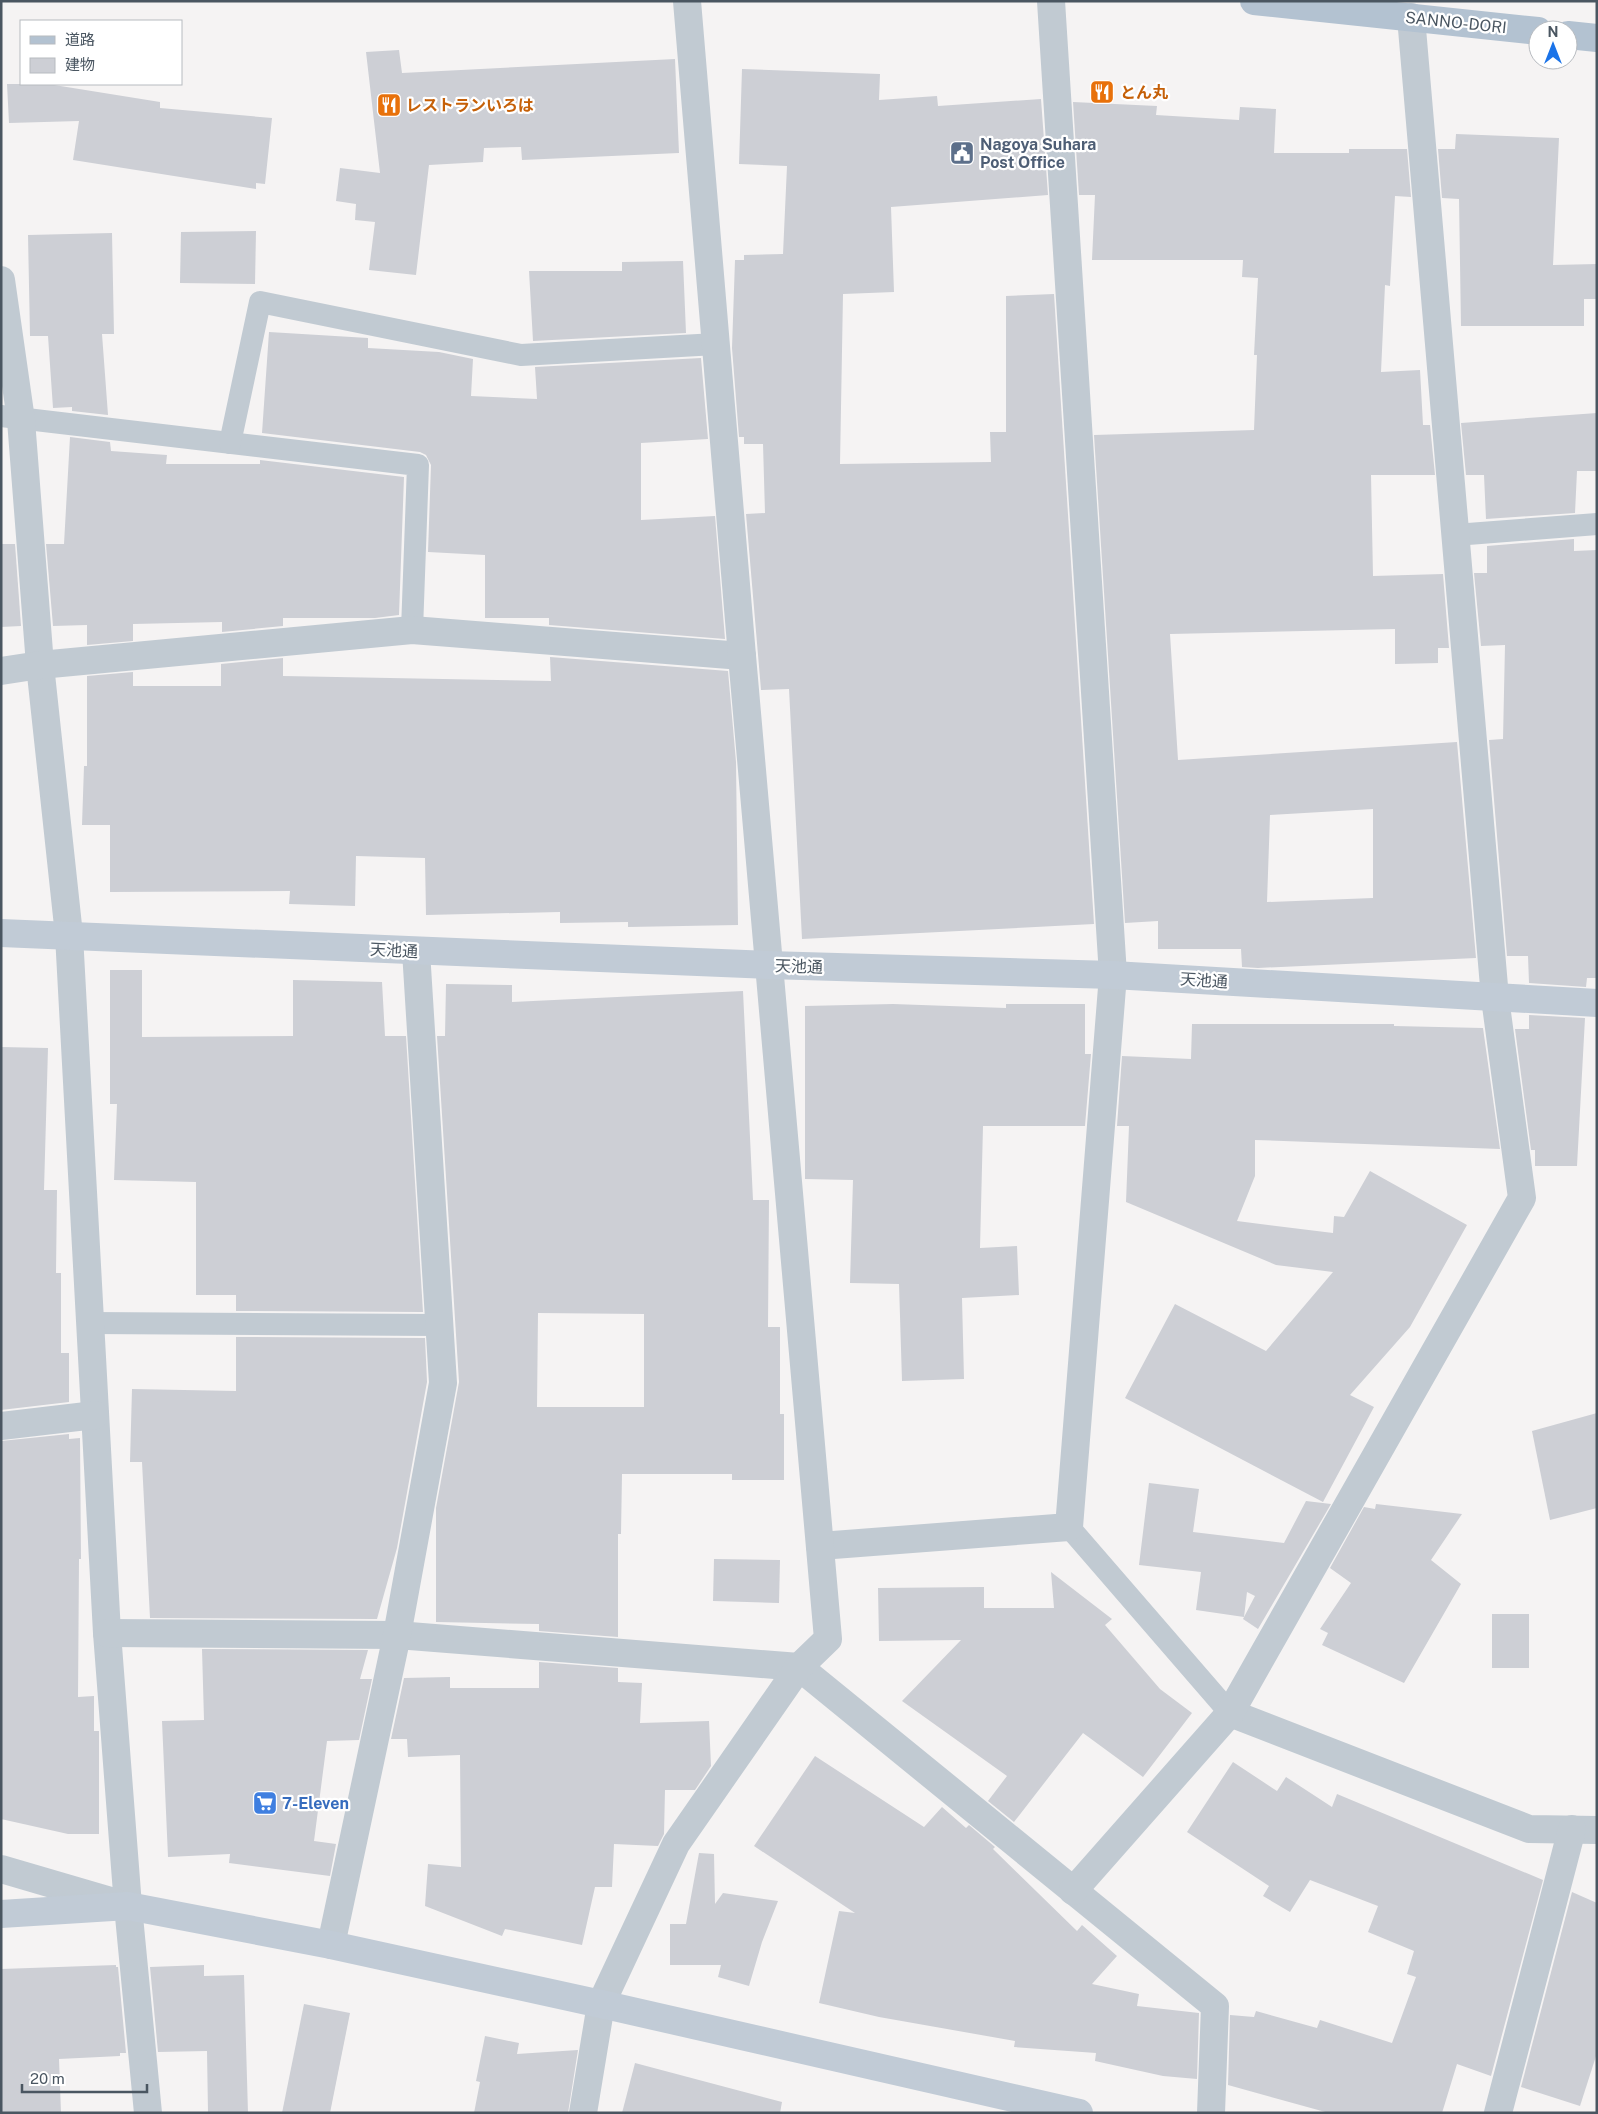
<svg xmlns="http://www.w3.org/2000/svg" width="1598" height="2114" viewBox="0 0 1598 2114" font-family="'Public Sans','Noto Sans JP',sans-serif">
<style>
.building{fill:#cdcfd5;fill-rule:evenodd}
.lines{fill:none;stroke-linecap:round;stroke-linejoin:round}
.lane{stroke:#c1cad2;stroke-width:22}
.street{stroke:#c1cad2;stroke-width:28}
.secondary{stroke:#c1cbd6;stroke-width:28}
.primary{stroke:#b3c2d1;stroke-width:28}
.labels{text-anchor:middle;stroke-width:4.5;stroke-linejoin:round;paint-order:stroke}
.street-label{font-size:16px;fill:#4a5661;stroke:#fff}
.food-label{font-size:16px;font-weight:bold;fill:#c56008;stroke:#fff;text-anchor:start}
.service-label{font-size:16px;font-weight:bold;fill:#4e5e75;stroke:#fff;text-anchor:start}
.shop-label{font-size:16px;font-weight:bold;fill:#366cbe;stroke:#fff;text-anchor:start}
</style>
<rect width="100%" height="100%" fill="#f5f3f3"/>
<!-- building -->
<g class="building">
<path d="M 399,50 L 402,73 L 675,59 L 679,153 L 522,160 L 521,147 L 484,148 L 483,162 L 429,165 L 416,275 L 369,270 L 375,222 L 355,220 L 356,204 L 336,201 L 340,168 L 380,173 L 366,52 Z"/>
<path d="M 742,69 L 880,74 L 879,100 L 937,96 L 938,106 L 1041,99 L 1048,195 L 891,207 L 894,292 L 843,294 L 840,464 L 991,462 L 990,432 L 1006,432 L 1006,296 L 1054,294 L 1094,924 L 802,939 L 789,689 L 761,690 L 746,514 L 765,513 L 763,444 L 744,444 L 744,437 L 739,437 L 732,348 L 735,260 L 744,260 L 744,255 L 783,254 L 787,166 L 739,164 Z"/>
<path d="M 7,84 L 48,84 L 160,102 L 160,108 L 272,118 L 265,184 L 256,183 L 256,189 L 73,160 L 79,121 L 9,123 Z"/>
<path d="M 1073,102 L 1157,106 L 1156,115 L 1239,120 L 1240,107 L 1276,109 L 1274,153 L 1349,153 L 1349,149 L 1407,149 L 1411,197 L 1395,196 L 1390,286 L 1385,285 L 1381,372 L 1420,370 L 1423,425 L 1430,425 L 1435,475 L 1371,475 L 1373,576 L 1443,574 L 1449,648 L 1438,648 L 1438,663 L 1395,664 L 1395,629 L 1170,634 L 1178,760 L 1457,742 L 1476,958 L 1258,968 L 1242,967 L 1241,949 L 1158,949 L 1158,921 L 1125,923 L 1094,435 L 1254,430 L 1257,355 L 1254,355 L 1258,278 L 1242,277 L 1243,260 L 1092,260 L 1095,195 L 1079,195 ZM 1373,809 L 1373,898 L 1267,902 L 1270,815 Z"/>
<path d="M 1456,134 L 1559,138 L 1553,265 L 1597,264 L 1597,299 L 1584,299 L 1584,326 L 1461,326 L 1459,199 L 1442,198 L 1438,149 L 1455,149 Z"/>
<path d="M 256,231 L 255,284 L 180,283 L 181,232 Z"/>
<path d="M 112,233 L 114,334 L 102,334 L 108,415 L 72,411 L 72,407 L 53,408 L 48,336 L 30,336 L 28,235 Z"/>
<path d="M 683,261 L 686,333 L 533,341 L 529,271 L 622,271 L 622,262 Z"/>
<path d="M 269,332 L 368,338 L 368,348 L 439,352 L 473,359 L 471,396 L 537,399 L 535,367 L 701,358 L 708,439 L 641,443 L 641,520 L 715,516 L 725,639 L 549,625 L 549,618 L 485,618 L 485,555 L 428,552 L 431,465 L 426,455 L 420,452 L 262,433 Z"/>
<path d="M 1597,413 L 1597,471 L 1577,471 L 1575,513 L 1486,519 L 1484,475 L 1466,475 L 1461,423 Z"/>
<path d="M 70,437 L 110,442 L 111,451 L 167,455 L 166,464 L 260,464 L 260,460 L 404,477 L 399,615 L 375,618 L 283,618 L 283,626 L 222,632 L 222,622 L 133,624 L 133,641 L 87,645 L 87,625 L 53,626 L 46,544 L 64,544 Z"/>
<path d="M 1574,539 L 1574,551 L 1597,550 L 1597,978 L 1587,978 L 1586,987 L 1529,983 L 1528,956 L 1507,956 L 1489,740 L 1503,739 L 1505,645 L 1481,646 L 1474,573 L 1487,573 L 1487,546 Z"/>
<path d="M 1,544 L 15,544 L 21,626 L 1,627 Z"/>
<path d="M 550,657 L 728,671 L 736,762 L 738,925 L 628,927 L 628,922 L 560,923 L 560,912 L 426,915 L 425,858 L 356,856 L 355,906 L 289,904 L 290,891 L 110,892 L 110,825 L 82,825 L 84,766 L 87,766 L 87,676 L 133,672 L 133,686 L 221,686 L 221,664 L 283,658 L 283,676 L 551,681 Z"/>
<path d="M 110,970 L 142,970 L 142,1037 L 293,1036 L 293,980 L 382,982 L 385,1036 L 406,1036 L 423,1312 L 236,1311 L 236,1295 L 196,1295 L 196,1182 L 114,1180 L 117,1104 L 110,1104 Z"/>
<path d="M 446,984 L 512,985 L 512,1002 L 743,991 L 753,1200 L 769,1200 L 768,1327 L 780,1327 L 780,1414 L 784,1414 L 784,1480 L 732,1480 L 732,1474 L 622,1474 L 621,1534 L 618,1534 L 618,1637 L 539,1631 L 539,1624 L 436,1622 L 436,1508 L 459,1382 L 437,1036 L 445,1036 ZM 538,1313 L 644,1314 L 644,1407 L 537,1407 Z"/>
<path d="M 893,1004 L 1006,1008 L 1006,1004 L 1085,1004 L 1085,1054 L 1091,1054 L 1085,1126 L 983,1126 L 980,1248 L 1017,1246 L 1019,1295 L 962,1298 L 964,1379 L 902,1381 L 899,1284 L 850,1283 L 853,1180 L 805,1179 L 805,1006 Z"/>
<path d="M 1529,1015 L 1585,1018 L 1577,1166 L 1535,1166 L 1535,1150 L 1531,1150 L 1515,1029 L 1529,1029 Z"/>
<path d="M 1192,1024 L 1394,1024 L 1394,1026 L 1483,1028 L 1500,1149 L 1255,1140 L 1255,1176 L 1237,1221 L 1333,1233 L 1334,1216 L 1344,1217 L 1370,1171 L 1467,1225 L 1410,1327 L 1350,1395 L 1374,1407 L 1323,1502 L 1125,1398 L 1175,1304 L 1266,1351 L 1333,1272 L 1276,1265 L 1126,1202 L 1129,1126 L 1117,1126 L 1122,1056 L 1191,1059 Z"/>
<path d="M 1,1047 L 48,1048 L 44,1190 L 57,1190 L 56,1273 L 61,1273 L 61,1353 L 69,1353 L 69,1402 L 1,1410 Z"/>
<path d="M 236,1337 L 425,1338 L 427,1382 L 397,1548 L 377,1619 L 150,1618 L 142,1462 L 130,1462 L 132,1389 L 236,1391 Z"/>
<path d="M 1597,1413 L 1597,1508 L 1550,1520 L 1532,1431 Z"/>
<path d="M 69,1434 L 69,1439 L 80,1438 L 81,1559 L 79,1559 L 78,1697 L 94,1696 L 94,1731 L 99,1731 L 99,1834 L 68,1834 L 1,1819 L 1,1441 Z"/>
<path d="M 1149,1483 L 1199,1489 L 1193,1532 L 1284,1543 L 1306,1501 L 1331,1504 L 1258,1629 L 1243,1619 L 1255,1596 L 1247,1592 L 1244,1617 L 1196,1610 L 1201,1572 L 1139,1565 Z"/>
<path d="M 1376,1504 L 1462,1514 L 1431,1560 L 1461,1584 L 1404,1683 L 1322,1645 L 1328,1633 L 1320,1629 L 1351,1583 L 1330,1568 L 1364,1507 L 1375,1509 Z"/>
<path d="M 714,1559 L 780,1560 L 779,1603 L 713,1601 Z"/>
<path d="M 1051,1572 L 1112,1619 L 1105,1625 L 1160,1689 L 1192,1713 L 1143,1777 L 1083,1733 L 1014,1822 L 988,1801 L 1007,1776 L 902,1701 L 961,1640 L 879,1641 L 878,1588 L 984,1587 L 984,1608 L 1054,1608 Z"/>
<rect x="1492" y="1614" width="37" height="54"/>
<path d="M 202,1649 L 368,1650 L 360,1679 L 372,1679 L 359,1740 L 327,1741 L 314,1841 L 336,1844 L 330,1876 L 229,1863 L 230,1854 L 168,1857 L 162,1721 L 204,1720 Z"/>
<path d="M 539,1662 L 618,1668 L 618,1682 L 642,1683 L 640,1723 L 709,1721 L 711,1766 L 695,1790 L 665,1790 L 664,1834 L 658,1846 L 614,1844 L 612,1887 L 595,1887 L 582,1945 L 505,1929 L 502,1936 L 425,1906 L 428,1864 L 461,1867 L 460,1755 L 408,1757 L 407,1739 L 391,1739 L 404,1678 L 450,1677 L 450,1688 L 539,1688 Z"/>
<path d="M 815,1756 L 924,1827 L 942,1807 L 966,1828 L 969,1825 L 995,1847 L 993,1849 L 1077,1931 L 1082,1925 L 1117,1956 L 1092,1984 L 1139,1994 L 1137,2006 L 1199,2013 L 1197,2079 L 1163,2076 L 1095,2061 L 1096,2053 L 1014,2047 L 1015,2041 L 879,2017 L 819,2003 L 839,1911 L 855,1913 L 754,1846 Z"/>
<path d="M 1233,1762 L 1277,1791 L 1286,1777 L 1332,1807 L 1337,1794 L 1543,1880 L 1491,2076 L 1457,2064 L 1442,2113 L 1329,2113 L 1228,2085 L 1230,2015 L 1254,2017 L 1256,2011 L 1317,2028 L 1320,2020 L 1392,2043 L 1416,1977 L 1407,1974 L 1414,1951 L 1368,1932 L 1378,1906 L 1310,1880 L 1290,1912 L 1263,1896 L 1269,1886 L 1187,1832 Z"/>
<path d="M 699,1853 L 714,1854 L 715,1904 L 723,1893 L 778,1901 L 762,1942 L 749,1986 L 718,1977 L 721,1965 L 670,1965 L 670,1924 L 686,1924 Z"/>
<path d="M 1572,1892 L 1597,1903 L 1597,2053 L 1580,2106 L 1521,2087 Z"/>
<path d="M 116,1965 L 116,1967 L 118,1967 L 126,2053 L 120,2053 L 120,2056 L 59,2059 L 61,2113 L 1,2113 L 1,1969 Z"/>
<path d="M 204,1965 L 204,1976 L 244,1975 L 248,2113 L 208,2113 L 207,2051 L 158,2052 L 150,1967 Z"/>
<path d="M 304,2004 L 350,2013 L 330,2113 L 282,2113 Z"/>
<path d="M 485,2036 L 519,2043 L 517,2054 L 578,2050 L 568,2113 L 474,2113 L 480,2082 L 476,2081 Z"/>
<path d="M 635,2063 L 782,2102 L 780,2113 L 622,2113 Z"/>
</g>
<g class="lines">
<!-- lane -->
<g class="lane">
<path d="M 1,416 L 418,465 L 412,630"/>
<path d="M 230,443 L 260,302 L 521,355 L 716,344"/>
<path d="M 1455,535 L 1597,524"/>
<path d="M 90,1323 L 439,1325"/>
<path d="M 1069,1527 L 1230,1713"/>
</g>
<!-- street -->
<g class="street">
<path d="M 1,280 L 21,420 L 40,665 L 69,935 L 107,1633 L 128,1906 L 148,2113"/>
<path d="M 1,671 L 40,665 L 412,630 L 742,656"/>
<path d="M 1,1426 L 95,1415"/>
<path d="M 820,1546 L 1069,1527 L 1113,975 L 1051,1"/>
<path d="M 107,1633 L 397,1635 L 799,1667 L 1215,2006 L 1211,2113"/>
<path d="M 1230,1713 L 1529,1829 L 1597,1830"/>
<path d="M 1,1869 L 124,1905"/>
<path d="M 1073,1891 L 1230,1713 L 1522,1198 L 1495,998 L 1411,17"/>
<path d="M 331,1945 L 397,1635 L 443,1383 L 416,951"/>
<path d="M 583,2113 L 601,2004 L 676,1844 L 799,1667 L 828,1639 L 742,656 L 687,1"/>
<path d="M 1498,2113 L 1572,1829"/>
</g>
<!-- secondary -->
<g class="secondary">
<path d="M 1,933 L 768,965 L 1113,975 L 1597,1003"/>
<path d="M 1,1914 L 128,1906 L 331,1945 L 601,2004 L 1079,2113"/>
</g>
<!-- primary -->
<g class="primary">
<path d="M 1254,1 L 1538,31"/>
<path d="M 1568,35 L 1597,38"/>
</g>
</g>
<!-- icons -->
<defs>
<symbol id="restaurant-square" viewBox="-11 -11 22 22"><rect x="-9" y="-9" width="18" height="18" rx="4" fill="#e8710a" stroke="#fff"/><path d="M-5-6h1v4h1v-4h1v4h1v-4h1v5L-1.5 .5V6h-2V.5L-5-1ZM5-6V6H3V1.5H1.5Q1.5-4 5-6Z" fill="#fff"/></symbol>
<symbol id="civic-square" viewBox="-11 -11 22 22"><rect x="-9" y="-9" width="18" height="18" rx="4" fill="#5c6f8a" stroke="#fff"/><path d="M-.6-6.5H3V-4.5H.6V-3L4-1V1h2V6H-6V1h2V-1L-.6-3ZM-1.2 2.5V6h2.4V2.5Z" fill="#fff"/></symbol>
<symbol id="supermarket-square" viewBox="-11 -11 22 22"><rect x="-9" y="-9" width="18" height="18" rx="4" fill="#3f7fe0" stroke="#fff"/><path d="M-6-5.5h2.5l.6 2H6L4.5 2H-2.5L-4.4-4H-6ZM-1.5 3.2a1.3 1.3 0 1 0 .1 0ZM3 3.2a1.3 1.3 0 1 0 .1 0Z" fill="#fff"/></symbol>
</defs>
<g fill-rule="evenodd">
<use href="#restaurant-square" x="1088" y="78" width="28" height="28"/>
<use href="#restaurant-square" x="375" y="91" width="28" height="28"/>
<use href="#civic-square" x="948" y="139" width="28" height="28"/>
<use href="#supermarket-square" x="251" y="1789" width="28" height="28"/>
</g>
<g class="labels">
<!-- street labels -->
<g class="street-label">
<text transform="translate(1456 22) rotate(6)" y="6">SANNO-DORI</text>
<text transform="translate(394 950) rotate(3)" y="6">天池通</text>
<text transform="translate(799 966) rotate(2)" y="6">天池通</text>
<text transform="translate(1204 980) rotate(4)" y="6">天池通</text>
</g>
<!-- food labels -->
<g class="food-label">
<text x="1120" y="98">とん丸</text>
<text x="406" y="111">レストランいろは</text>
</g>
<!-- service labels -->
<g class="service-label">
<text x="980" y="150">Nagoya Suhara<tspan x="980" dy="18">Post Office</tspan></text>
</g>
<!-- shop labels -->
<g class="shop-label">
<text x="282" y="1809">7-Eleven</text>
</g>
</g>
<!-- border -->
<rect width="1598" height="2114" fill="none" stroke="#4a5661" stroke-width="5"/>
<!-- legend -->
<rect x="20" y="20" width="162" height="65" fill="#ffffff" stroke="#b7bbc0"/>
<rect x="30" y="36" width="25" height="8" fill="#b3c2d1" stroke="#b7bbc0"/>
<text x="65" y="45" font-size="15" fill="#4a5661">道路</text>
<rect x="30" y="58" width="25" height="15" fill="#cdcfd5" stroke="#b7bbc0"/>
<text x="65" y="70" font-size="15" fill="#4a5661">建物</text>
<!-- north arrow -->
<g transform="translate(1553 45)"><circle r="24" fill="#ffffff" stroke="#b7bbc0"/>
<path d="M0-4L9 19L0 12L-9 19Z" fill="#1a73e8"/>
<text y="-8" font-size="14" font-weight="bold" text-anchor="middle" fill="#4a5661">N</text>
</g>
<!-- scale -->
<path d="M22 2084v8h125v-8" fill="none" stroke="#4a5661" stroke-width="2.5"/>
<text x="30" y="2084" font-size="15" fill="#4a5661" stroke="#ffffff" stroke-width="4" paint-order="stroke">20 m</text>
</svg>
